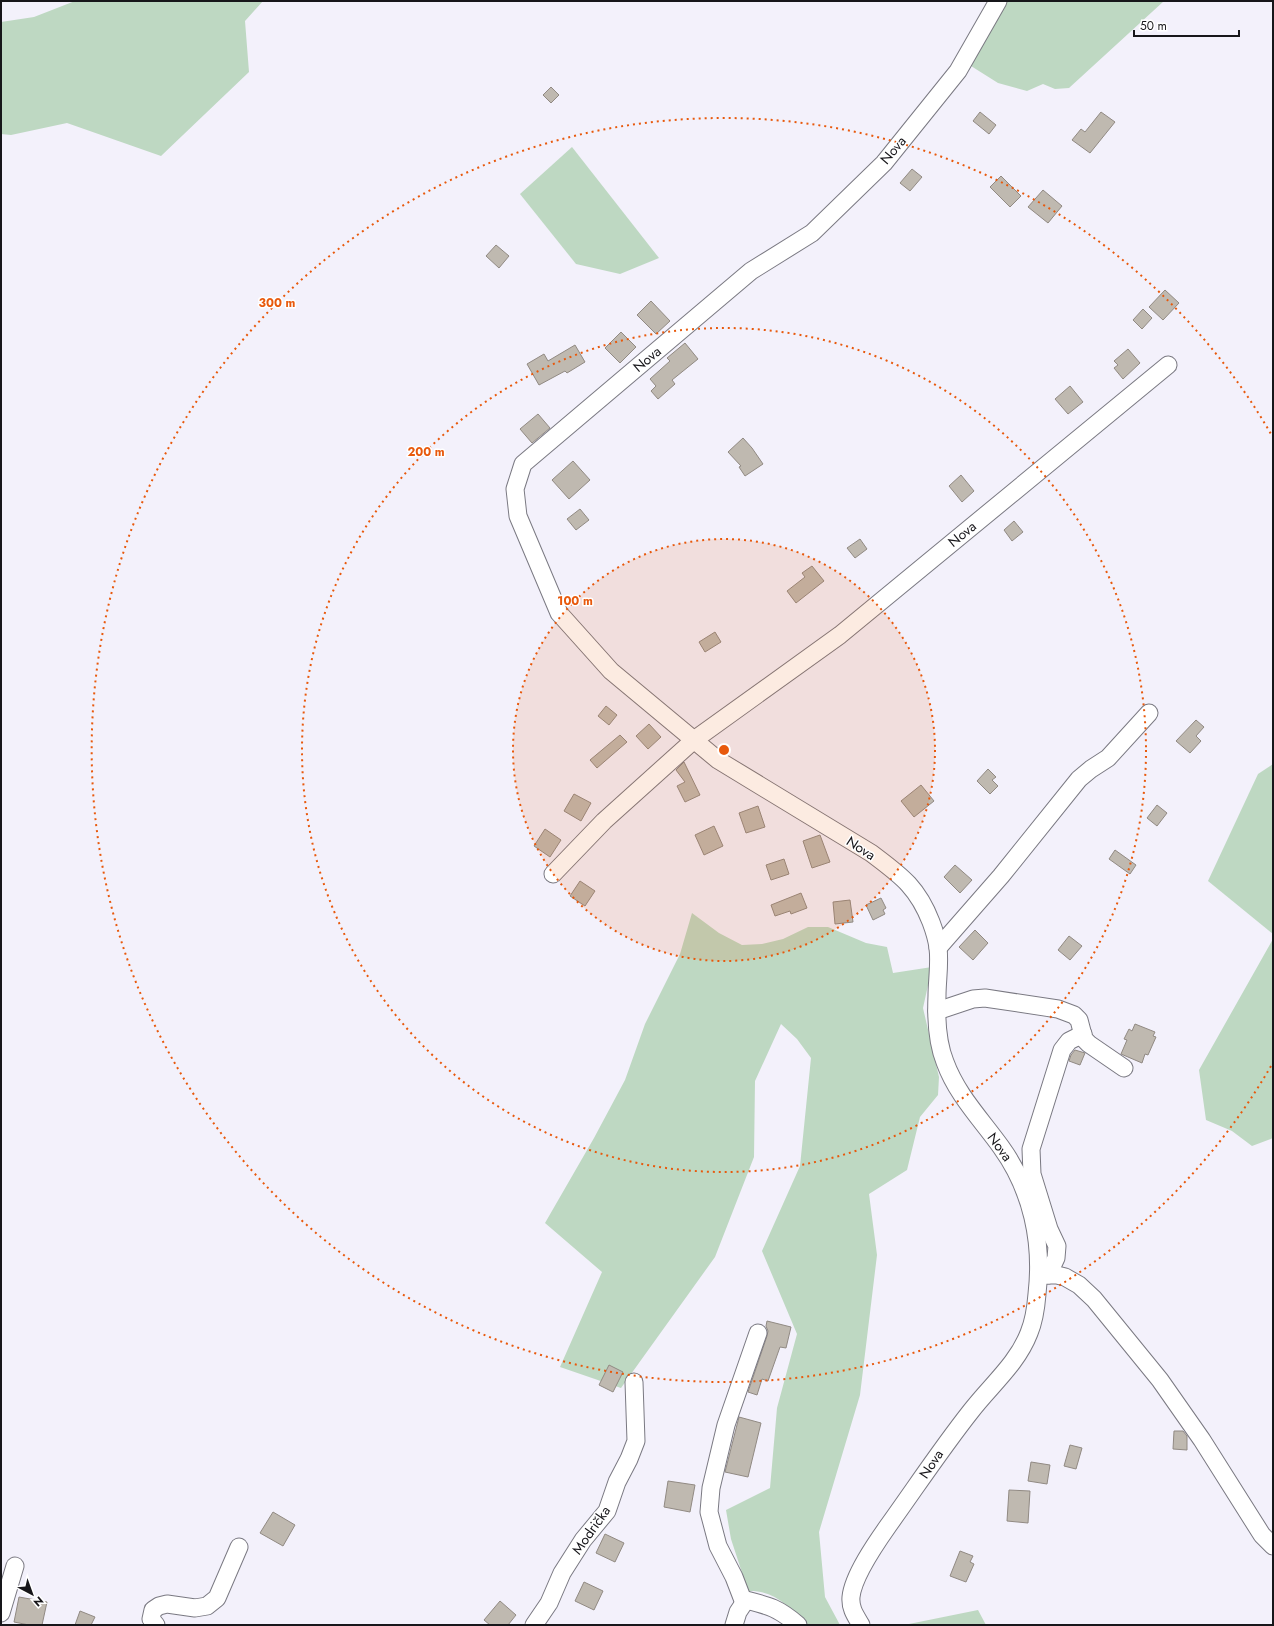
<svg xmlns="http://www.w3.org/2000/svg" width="1274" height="1626" viewBox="0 0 1274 1626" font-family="Jost,sans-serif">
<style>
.green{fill:#bed8c2}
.building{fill:#bfb9b0;stroke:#918a83}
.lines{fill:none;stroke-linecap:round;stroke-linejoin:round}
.minor-casing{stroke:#7a7982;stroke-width:19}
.minor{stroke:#fff;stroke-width:17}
.ring{fill:none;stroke:#e8590c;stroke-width:2;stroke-dasharray:2 4}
.labels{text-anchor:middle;stroke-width:3;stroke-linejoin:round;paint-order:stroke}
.street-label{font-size:14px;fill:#17161a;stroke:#fff}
.centre{fill:#e8590c;stroke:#fff;stroke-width:2}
.ring-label{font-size:12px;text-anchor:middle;font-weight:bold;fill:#e8590c;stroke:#fff;stroke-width:3;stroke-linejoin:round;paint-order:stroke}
</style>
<rect width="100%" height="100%" fill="#f3f1fb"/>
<!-- green -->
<g class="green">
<path d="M 75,1 L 263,1 L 245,21 L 249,72 L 161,156 L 67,123 L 11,135 L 1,134 L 1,22 L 34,17 Z"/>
<path d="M 1006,1 L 1164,1 L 1069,88 L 1055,89 L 1043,84 L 1027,91 L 998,83 L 971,66 Z"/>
<path d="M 572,147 L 659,258 L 620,274 L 576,264 L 520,194 Z"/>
<path d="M 1273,764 L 1273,934 L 1208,881 L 1258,774 Z"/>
<path d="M 692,913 L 719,933 L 742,945 L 762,944 L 783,939 L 808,927 L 828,927 L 866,943 L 887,947 L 893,973 L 932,967 L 923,1008 L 939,1077 L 938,1095 L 920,1117 L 907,1170 L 869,1194 L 877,1255 L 860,1395 L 819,1532 L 825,1597 L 840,1625 L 806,1625 C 789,1606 774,1590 748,1591 L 731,1539 L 726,1510 L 770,1488 L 777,1408 L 797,1334 L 762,1251 L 800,1166 L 811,1058 L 797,1039 L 781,1024 L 755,1081 L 754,1157 L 715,1257 L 621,1388 L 560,1367 L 602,1272 L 545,1223 L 594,1138 L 625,1080 L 645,1024 L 680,954 Z"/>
<path d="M 1273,939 L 1273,1138 L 1252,1146 L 1232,1131 L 1206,1120 L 1199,1070 Z"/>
<path d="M 978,1610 L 986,1625 L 904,1625 Z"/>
</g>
<!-- building -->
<g class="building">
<path d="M 551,87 L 559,95 L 551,103 L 543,95 Z"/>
<path d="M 980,112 L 996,125 L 989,134 L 973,121 Z"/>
<path d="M 1101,112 L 1115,122 L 1090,153 L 1072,140 L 1081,129 L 1085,132 Z"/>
<path d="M 912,169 L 922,177 L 910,191 L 900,183 Z"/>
<path d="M 1001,176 L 1021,196 L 1010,207 L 990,187 Z"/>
<path d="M 1043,190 L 1062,206 L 1048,223 L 1028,207 Z"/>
<path d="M 496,245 L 509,256 L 499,268 L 486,256 Z"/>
<path d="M 1165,290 L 1179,303 L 1163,320 L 1149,307 Z"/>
<path d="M 651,301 L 670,321 L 656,334 L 637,315 Z"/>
<path d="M 1143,309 L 1152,318 L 1142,329 L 1133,320 Z"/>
<path d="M 621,332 L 636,347 L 620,363 L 605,348 Z"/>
<path d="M 685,343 L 698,359 L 672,380 L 675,384 L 658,399 L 651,391 L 656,386 L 650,379 L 670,361 L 667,358 Z"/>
<path d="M 575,345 L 585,362 L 567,373 L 565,371 L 539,385 L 527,364 L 544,354 L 548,361 Z"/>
<path d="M 1128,349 L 1140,363 L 1123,379 L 1114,368 L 1118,365 L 1114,361 Z"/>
<path d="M 1070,386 L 1083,402 L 1068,414 L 1055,399 Z"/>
<path d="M 538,414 L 550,428 L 532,443 L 520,429 Z"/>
<path d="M 743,438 L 752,448 L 763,464 L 745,476 L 739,467 L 741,466 L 728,452 Z"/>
<path d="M 573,461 L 590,480 L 569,499 L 552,480 Z"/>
<path d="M 961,475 L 974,491 L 962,502 L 949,486 Z"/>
<path d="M 580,509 L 589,520 L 576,530 L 567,519 Z"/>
<path d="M 1014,521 L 1023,532 L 1012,541 L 1004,530 Z"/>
<path d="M 860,539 L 867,549 L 855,558 L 847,548 Z"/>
<path d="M 812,566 L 824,581 L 796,603 L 787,591 L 805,577 L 802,573 Z"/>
<path d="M 715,632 L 721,642 L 705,652 L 699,642 Z"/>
<path d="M 606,706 L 617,715 L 609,725 L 598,716 Z"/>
<path d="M 1196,720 L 1204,727 L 1196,736 L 1201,741 L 1190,753 L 1176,741 Z"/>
<path d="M 649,724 L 661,737 L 648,749 L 636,736 Z"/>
<path d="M 620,735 L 627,742 L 597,768 L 590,760 Z"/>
<path d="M 684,762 L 700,795 L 685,802 L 677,786 L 685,782 L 676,770 Z"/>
<path d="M 988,769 L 996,777 L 992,780 L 998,786 L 990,794 L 977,781 Z"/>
<path d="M 921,785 L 934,801 L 914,817 L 901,801 Z"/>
<path d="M 574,794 L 591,803 L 581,821 L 564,811 Z"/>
<path d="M 1157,805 L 1167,813 L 1157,826 L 1147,818 Z"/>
<path d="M 758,806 L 765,827 L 746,833 L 739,813 Z"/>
<path d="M 714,826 L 723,846 L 704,855 L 695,835 Z"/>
<path d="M 545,829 L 561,840 L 550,857 L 534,846 Z"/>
<path d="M 820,835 L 830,862 L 812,868 L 803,841 Z"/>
<path d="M 1115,850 L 1136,865 L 1130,874 L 1109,859 Z"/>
<path d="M 784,859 L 789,874 L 771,880 L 766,865 Z"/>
<path d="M 955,865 L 972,880 L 960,893 L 944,877 Z"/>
<path d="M 580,881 L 595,891 L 585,906 L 570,896 Z"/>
<path d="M 801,893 L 807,908 L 791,914 L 790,911 L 775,916 L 771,905 Z"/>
<path d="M 881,898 L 886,908 L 883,910 L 885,914 L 873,920 L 866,905 Z"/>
<path d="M 850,900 L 853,922 L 835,924 L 833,902 Z"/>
<path d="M 975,930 L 988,943 L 973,960 L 959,947 Z"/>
<path d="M 1069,936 L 1082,946 L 1070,960 L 1058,950 Z"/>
<path d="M 1135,1024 L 1155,1032 L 1153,1036 L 1156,1037 L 1148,1055 L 1145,1054 L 1142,1063 L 1121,1054 L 1127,1040 L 1124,1039 L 1129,1029 L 1132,1031 Z"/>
<path d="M 1075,1050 L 1085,1053 L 1080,1065 L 1069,1061 L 1071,1055 Z"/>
<path d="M 767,1321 L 791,1327 L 786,1348 L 780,1347 L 768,1381 L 762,1379 L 757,1395 L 748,1392 L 767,1336 L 768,1331 L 766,1326 Z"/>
<path d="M 609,1365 L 623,1372 L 613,1392 L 599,1385 Z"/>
<path d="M 739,1417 L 761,1423 L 748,1477 L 725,1472 Z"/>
<path d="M 1174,1431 L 1183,1431 L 1187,1436 L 1187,1450 L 1173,1449 Z"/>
<path d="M 1070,1445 L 1082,1448 L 1076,1469 L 1064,1466 Z"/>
<path d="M 1031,1462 L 1050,1465 L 1047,1484 L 1028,1481 Z"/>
<path d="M 668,1481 L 695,1485 L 690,1512 L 664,1507 Z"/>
<path d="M 1009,1490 L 1030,1491 L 1028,1523 L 1007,1521 Z"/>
<path d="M 273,1512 L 295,1525 L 283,1546 L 260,1533 Z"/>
<path d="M 605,1534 L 624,1543 L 615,1562 L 596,1553 Z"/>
<path d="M 960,1551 L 973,1556 L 970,1562 L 974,1564 L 966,1582 L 950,1576 Z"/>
<path d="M 584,1582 L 603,1591 L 594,1610 L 575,1601 Z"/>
<path d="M 19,1597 L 47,1602 L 42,1625 L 29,1625 L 14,1622 Z"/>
<path d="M 500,1601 L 516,1615 L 508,1625 L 490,1625 L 484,1620 Z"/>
<path d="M 80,1611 L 95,1617 L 91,1625 L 75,1625 Z"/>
</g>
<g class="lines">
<defs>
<g id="minor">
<path d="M 553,874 L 604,821 L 694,740 L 840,635 L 1168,365"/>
<path d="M 938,948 L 1001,876 L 1079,779 L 1091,769 L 1108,758 L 1149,713"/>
<path d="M 937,1011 L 973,999 L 985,998 L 1058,1009 L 1074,1015 L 1079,1020 L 1084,1039 L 1089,1044 L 1124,1068"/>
<path d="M 1039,1275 L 1057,1275 L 1065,1277 L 1079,1285 L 1094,1299 L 1160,1380 L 1202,1440 L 1262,1535 L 1273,1546"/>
<path d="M 1048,1275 L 1056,1258 L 1057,1246 L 1049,1229 L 1032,1174 L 1031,1149 L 1062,1050 L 1069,1041 L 1083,1034"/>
<path d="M 744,1603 L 734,1577 L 718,1546 L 709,1512 L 711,1488 L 726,1425 L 758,1333"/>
<path d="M 1,1613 L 15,1566"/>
<path d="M 156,1625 L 151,1619 L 153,1610 L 159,1606 L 167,1604 L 195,1608 L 207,1606 L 217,1598 L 239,1547"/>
<path d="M 534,1625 L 549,1603 L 562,1573 L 583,1540 L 607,1511 L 617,1482 L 629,1459 L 636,1441 L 634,1382"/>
<path d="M 734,1625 L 738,1612 L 746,1600 C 770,1606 778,1608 798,1625"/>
<path d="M 861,1625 C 855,1615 850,1608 851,1597 C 853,1576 876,1543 888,1526 C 916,1487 941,1449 971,1411 C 991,1385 1017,1364 1029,1333 C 1034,1321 1036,1307 1037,1294 C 1043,1242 1032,1190 1001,1147 C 981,1119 957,1095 945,1062 C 937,1042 936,1018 937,996 C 937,981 940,963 938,948 C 937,939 934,930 931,922 C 917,886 900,875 871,853 L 718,760 L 611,671 L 559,613 L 518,516 L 515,489 L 523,464 L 751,271 L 812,233 L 884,163 L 958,71 L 998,1"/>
</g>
</defs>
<!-- minor casing -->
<use href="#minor" class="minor-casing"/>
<!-- minor -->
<use href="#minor" class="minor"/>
</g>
<!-- distance rings -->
<circle cx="724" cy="750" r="211" fill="#e8590c" fill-opacity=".12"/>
<g class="ring">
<circle cx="724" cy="750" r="211"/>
<circle cx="724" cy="750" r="422"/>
<path d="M1271 1066A632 632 0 1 1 1271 434"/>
</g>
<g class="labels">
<!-- street labels -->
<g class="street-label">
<text transform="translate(893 150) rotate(-50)" y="5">Nova</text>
<text transform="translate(647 359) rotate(-40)" y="5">Nova</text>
<text transform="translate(962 534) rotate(-39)" y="5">Nova</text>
<text transform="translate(861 848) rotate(33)" y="5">Nova</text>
<text transform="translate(1000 1147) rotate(54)" y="5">Nova</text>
<text transform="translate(931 1464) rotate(-56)" y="5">Nova</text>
<text transform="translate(591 1530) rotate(-55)" y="5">Modrička</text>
</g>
</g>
<circle cx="724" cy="750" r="6" class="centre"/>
<g class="ring-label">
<text x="277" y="307">300 m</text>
<text x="426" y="456">200 m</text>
<text x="575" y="605">100 m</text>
</g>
<!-- border -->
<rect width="1274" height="1626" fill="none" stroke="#17161a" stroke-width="4"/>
<!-- north arrow -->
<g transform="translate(32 1594) rotate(139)" stroke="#ffffff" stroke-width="3" paint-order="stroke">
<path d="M0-3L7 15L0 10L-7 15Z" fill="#17161a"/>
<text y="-6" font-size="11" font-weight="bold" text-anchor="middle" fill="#17161a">N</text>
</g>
<!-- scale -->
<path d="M1134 30v6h105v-6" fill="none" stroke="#17161a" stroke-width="2"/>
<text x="1140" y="30" font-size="12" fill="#17161a" stroke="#ffffff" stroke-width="3" paint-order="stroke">50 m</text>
</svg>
